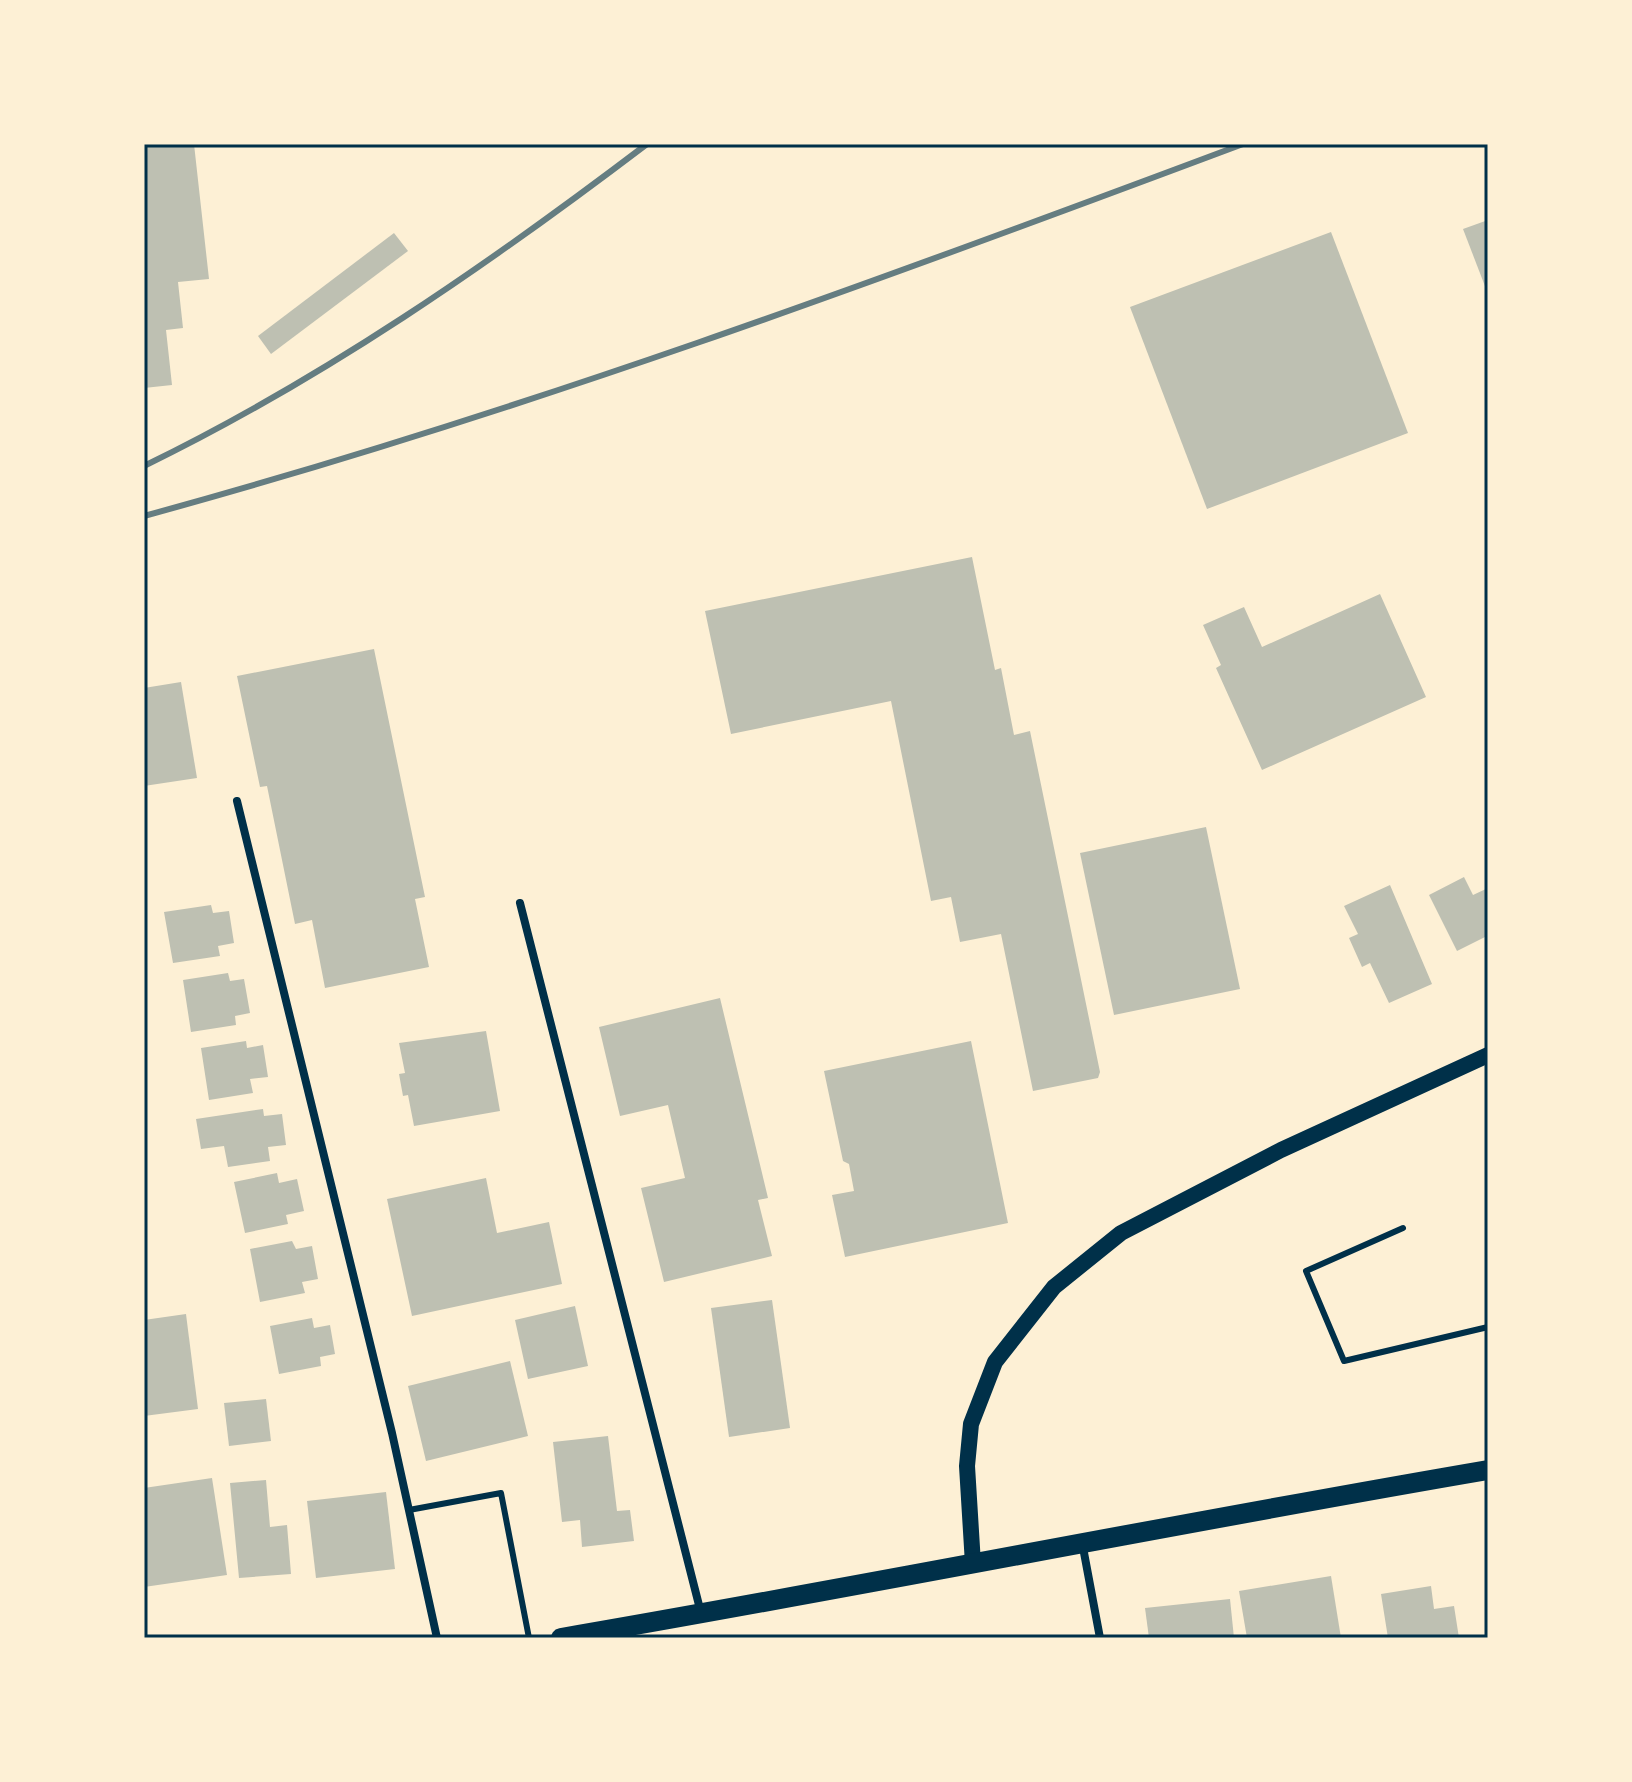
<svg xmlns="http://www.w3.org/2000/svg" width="1632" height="1782" viewBox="0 0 1632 1782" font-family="'Crimson Pro',serif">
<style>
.building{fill:#bec0b2}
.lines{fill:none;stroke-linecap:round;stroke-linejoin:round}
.service{stroke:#003049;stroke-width:6}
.minor{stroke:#003049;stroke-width:8}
.secondary{stroke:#003049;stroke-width:16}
.primary{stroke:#003049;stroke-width:20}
.rail{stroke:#657d81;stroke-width:6}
.neatline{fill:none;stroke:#003049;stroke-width:3}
</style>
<rect width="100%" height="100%" fill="#fdf0d5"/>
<!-- building -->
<g class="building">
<path d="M 194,144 L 209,279 L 178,282 L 183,328 L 166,330 L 172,385 L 144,388 L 144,147 Z"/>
<path d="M 1488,220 L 1488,294 L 1463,229 Z"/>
<path d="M 1331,232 L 1408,433 L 1207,509 L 1130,307 Z"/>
<path d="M 394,233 L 408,251 L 271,354 L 258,336 Z"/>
<path d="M 972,557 L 995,670 L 1001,668 L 1014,735 L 1030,731 L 1100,1072 L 1098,1078 L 1033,1091 L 1001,934 L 960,942 L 951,897 L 931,901 L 891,701 L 731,734 L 705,611 Z"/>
<path d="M 1380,594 L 1426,697 L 1262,770 L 1216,668 L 1221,665 L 1203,625 L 1244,607 L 1262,647 Z"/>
<path d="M 374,649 L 425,897 L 415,899 L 429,967 L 325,988 L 312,920 L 295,924 L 267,786 L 260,787 L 237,676 Z"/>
<path d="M 181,682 L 197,778 L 144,786 L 144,688 Z"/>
<path d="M 1206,827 L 1240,989 L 1114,1015 L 1080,853 Z"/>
<path d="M 1464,877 L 1473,895 L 1488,888 L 1488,942 L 1485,937 L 1457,951 L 1429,895 Z"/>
<path d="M 1390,885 L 1432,984 L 1389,1003 L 1370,963 L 1362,967 L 1349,938 L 1358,934 L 1344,906 Z"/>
<path d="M 211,905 L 213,913 L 229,911 L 234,943 L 218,946 L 220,956 L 173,963 L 164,912 Z"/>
<path d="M 228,973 L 230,981 L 244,979 L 250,1013 L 235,1016 L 236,1025 L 191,1032 L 183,980 Z"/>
<path d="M 720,998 L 768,1198 L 758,1200 L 772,1256 L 664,1282 L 641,1188 L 685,1178 L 668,1105 L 620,1116 L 599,1027 Z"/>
<path d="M 486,1031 L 500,1111 L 414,1126 L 408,1095 L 403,1096 L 399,1074 L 405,1073 L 399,1043 Z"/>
<path d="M 246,1041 L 247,1048 L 263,1045 L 268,1077 L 250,1079 L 253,1093 L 209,1100 L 201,1048 Z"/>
<path d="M 971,1041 L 1008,1223 L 845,1257 L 832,1195 L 854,1191 L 849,1164 L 843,1161 L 824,1071 Z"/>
<path d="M 263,1109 L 264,1116 L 282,1114 L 286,1145 L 268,1147 L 270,1161 L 228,1167 L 224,1146 L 201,1149 L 196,1119 Z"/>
<path d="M 277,1173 L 279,1183 L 297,1179 L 304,1211 L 286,1215 L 288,1224 L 245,1233 L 234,1182 Z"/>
<path d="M 486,1178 L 497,1233 L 549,1222 L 562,1284 L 412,1316 L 387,1199 Z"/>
<path d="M 292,1241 L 296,1249 L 312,1246 L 318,1279 L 302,1282 L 305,1293 L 260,1302 L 250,1249 Z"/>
<path d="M 772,1300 L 790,1428 L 729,1437 L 711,1308 Z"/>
<path d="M 575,1306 L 588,1366 L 528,1379 L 515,1320 Z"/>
<path d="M 186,1314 L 198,1409 L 144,1416 L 144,1320 Z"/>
<path d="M 312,1318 L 314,1328 L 330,1325 L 335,1354 L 320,1357 L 321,1366 L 279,1374 L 270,1326 Z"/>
<path d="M 510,1361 L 528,1436 L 426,1461 L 408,1386 Z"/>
<path d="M 266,1399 L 271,1441 L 229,1446 L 224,1403 Z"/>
<path d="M 608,1436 L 617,1511 L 630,1510 L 634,1541 L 582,1547 L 580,1520 L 562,1522 L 553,1442 Z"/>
<path d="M 212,1478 L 227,1575 L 144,1587 L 144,1488 Z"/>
<path d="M 266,1480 L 270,1527 L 287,1525 L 291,1574 L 239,1578 L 230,1483 Z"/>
<path d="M 386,1492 L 395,1569 L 316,1578 L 307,1501 Z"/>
<path d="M 1331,1576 L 1341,1638 L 1247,1638 L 1239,1591 Z"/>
<path d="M 1431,1586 L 1434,1609 L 1454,1606 L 1459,1638 L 1388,1638 L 1381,1594 Z"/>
<path d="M 1230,1599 L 1234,1638 L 1149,1638 L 1145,1608 Z"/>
</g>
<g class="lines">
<!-- service -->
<g class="service">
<path d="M 1403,1228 L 1306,1271 L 1344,1361 L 1488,1327"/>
<path d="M 409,1510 L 501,1493 L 529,1638"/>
</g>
<!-- minor -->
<g class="minor">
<path d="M 237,801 L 392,1433 L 437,1638"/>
<path d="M 520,903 L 701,1613"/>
<path d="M 1082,1542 L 1100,1638"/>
</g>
<!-- secondary -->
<path class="secondary" d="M 973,1564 L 967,1466 L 971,1424 L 995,1362 L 1054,1287 L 1121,1233 L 1281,1150 L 1488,1055"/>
<!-- primary -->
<path class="primary" d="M 561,1638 C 870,1585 1178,1523 1488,1470"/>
<!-- rail -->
<g class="rail">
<path d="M 144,466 C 323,379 489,264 647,144"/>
<path d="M 144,516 C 518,414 880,280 1243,144"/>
</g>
</g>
<!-- border -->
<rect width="1632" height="1782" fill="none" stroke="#fdf0d5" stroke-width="292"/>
<rect x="146" y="146" width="1340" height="1490" class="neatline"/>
</svg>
